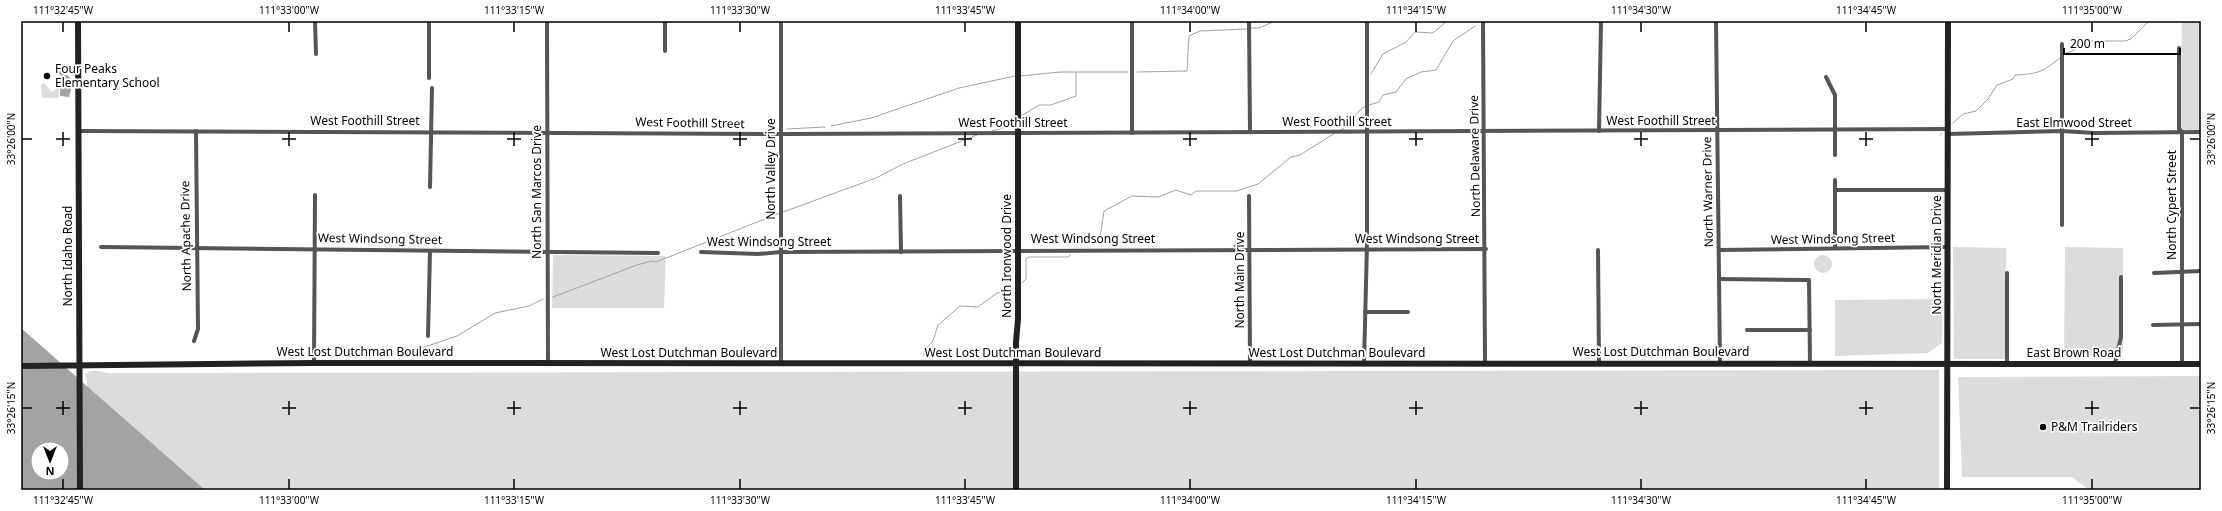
<svg xmlns="http://www.w3.org/2000/svg" width="2222" height="511" viewBox="0 0 2222 511" font-family="'Noto Sans',sans-serif">
<style>
.green{fill:#dcdcdc}
.water{fill:#a3a3a3;fill-rule:evenodd}
.lines{fill:none;stroke-linecap:round;stroke-linejoin:round}
.stream{stroke:#a3a3a3;stroke-width:1}
.street{stroke:#555;stroke-width:4}
.secondary{stroke:#222;stroke-width:6}
.ticks{fill:none;stroke:#000;stroke-width:1.5}
.poi-dot{fill:#000;stroke:#fff;stroke-width:1.5}
.labels{text-anchor:middle;stroke-width:3.5;stroke-linejoin:round;paint-order:stroke}
.poi-label{font-size:12px;fill:#000;stroke:#fff;text-anchor:start}
.street-label{font-size:12px;fill:#000;stroke:#fff}
.neatline{fill:none;stroke:#000;stroke-width:1.5}
.ticks-label{font-size:10px;text-anchor:middle;fill:#000}
</style>
<rect width="100%" height="100%" fill="#fff"/>
<!-- green -->
<g class="green">
<path d="M 2182,21 L 2201,21 L 2201,130 L 2180,130 Z"/>
<path d="M 44,83 L 52,92 L 57,88 L 57,85 L 59,88 L 59,98 L 42,98 L 41,85 Z"/>
<path d="M 1953,247 L 2006,248 L 2006,359 L 1954,359 Z"/>
<path d="M 2065,247 L 2123,248 L 2123,354 L 2064,357 Z"/>
<circle cx="1823" cy="264" r="9"/>
<path d="M 553,255 L 666,256 L 664,308 L 552,308 Z"/>
<path d="M 1942,299 L 1942,343 L 1928,353 L 1835,356 L 1835,300 Z"/>
<path d="M 1939,370 L 1939,490 L 88,490 L 87,381 L 85,374 C 92,369 99,370 106,373 L 176,373 Z"/>
<path d="M 2201,376 L 2201,490 L 2089,490 L 2072,477 L 1962,477 L 1958,377 Z"/>
</g>
<!-- water -->
<g class="water">
<path d="M 60,71 L 70,77 L 71,89 L 69,97 L 60,96 L 60,88 L 64,80 L 58,72 Z"/>
<path d="M 21,328 L 205,490 L 21,490 ZM 38,449 L 62,449 L 62,473 L 38,473 Z"/>
</g>
<g class="lines">
<!-- stream -->
<g class="stream">
<path d="M 1251,28 L 1259,28 L 1275,21"/>
<path d="M 2064,54 L 2077,49 L 2087,41 L 2125,41 L 2131,39 L 2149,21"/>
<path d="M 1137,72 L 1187,71 L 1189,36 L 1200,31 L 1247,29"/>
<path d="M 1371,74 L 1383,54 L 1406,42 L 1415,32 L 1433,33 L 1447,21"/>
<path d="M 1020,76 L 1060,72 L 1128,72"/>
<path d="M 1369,105 L 1379,102 L 1383,95 L 1396,92 L 1406,79 L 1421,72 L 1436,70 L 1453,41 L 1475,26"/>
<path d="M 1021,116 L 1039,105 L 1051,105 L 1076,96 L 1076,72"/>
<path d="M 1953,123 L 1963,114 L 1976,111 L 1988,99 L 1997,85 L 2013,79 L 2015,75 C 2039,74 2042,72 2060,58"/>
<path d="M 831,126 L 871,118 L 959,88 L 1015,76"/>
<path d="M 787,129 L 825,127"/>
<path d="M 1341,130 C 1352,125 1355,111 1366,106"/>
<path d="M 992,131 L 1006,127 L 1015,120"/>
<path d="M 1940,135 L 1942,133"/>
<path d="M 783,212 L 876,178 L 903,164 L 977,135"/>
<path d="M 1078,245 L 1081,242 L 1100,238 L 1104,211 L 1132,196 L 1158,197 L 1176,190 L 1191,195 L 1196,191 L 1237,191 L 1258,184 L 1291,157 L 1300,155 L 1335,133"/>
<path d="M 1022,283 L 1026,279 L 1026,259 L 1028,257 L 1069,257 L 1070,255"/>
<path d="M 553,297 L 637,265 L 651,261 L 656,262 L 780,213"/>
<path d="M 924,356 L 924,351 L 933,341 L 938,325 L 960,306 L 978,307 L 997,293 L 1012,289"/>
<path d="M 399,359 L 404,354 L 457,336 L 495,313 L 529,306 L 543,299"/>
</g>
<!-- street -->
<g class="street">
<path d="M 315,21 L 316,54"/>
<path d="M 547,21 L 548,363"/>
<path d="M 665,21 L 665,51"/>
<path d="M 781,21 L 781,364"/>
<path d="M 1249,21 L 1250,132"/>
<path d="M 1483,21 L 1485,363"/>
<path d="M 1716,21 L 1720,363"/>
<path d="M 2062,44 L 2062,225"/>
<path d="M 2179,48 L 2179,129 L 2182,132 L 2182,363"/>
<path d="M 1826,77 L 1835,95 L 1835,155"/>
<path d="M 429,78 L 429,21"/>
<path d="M 79,131 L 786,134 L 1948,129"/>
<path d="M 1599,131 L 1601,21"/>
<path d="M 1132,133 L 1132,21"/>
<path d="M 1948,134 L 2062,131 L 2094,133 L 2201,132"/>
<path d="M 1835,180 L 1835,248"/>
<path d="M 430,187 L 432,88"/>
<path d="M 1835,190 L 1948,190"/>
<path d="M 900,196 L 901,252"/>
<path d="M 1249,196 L 1250,364"/>
<path d="M 101,247 L 658,253"/>
<path d="M 1598,250 L 1599,363"/>
<path d="M 1720,250 L 1948,247"/>
<path d="M 701,252 L 758,254 L 781,252 L 1486,249"/>
<path d="M 2154,273 L 2201,271"/>
<path d="M 1720,279 L 1809,280 L 1810,363"/>
<path d="M 1365,312 L 1408,312"/>
<path d="M 2153,325 L 2201,324"/>
<path d="M 1747,330 L 1810,330"/>
<path d="M 428,336 L 430,251"/>
<path d="M 194,341 L 198,329 L 196,131"/>
<path d="M 314,363 L 315,195"/>
<path d="M 2115,363 L 2121,337 L 2121,277"/>
<path d="M 1364,364 L 1367,244 L 1367,21"/>
<path d="M 2007,364 L 2007,273"/>
</g>
<!-- secondary -->
<g class="secondary">
<path d="M 78,21 L 80,490"/>
<path d="M 21,366 L 314,363 L 2201,364"/>
<path d="M 1016,490 L 1016,342 L 1018,319 L 1018,21"/>
<path d="M 1947,490 L 1948,21"/>
</g>
</g>
<!-- ticks -->
<path class="ticks" d="M 63,22 L 63,32M 289,22 L 289,32M 514,22 L 514,32M 740,22 L 740,32M 965,22 L 965,32M 1190,22 L 1190,32M 1416,22 L 1416,32M 1641,22 L 1641,32M 1866,22 L 1866,32M 2092,22 L 2092,32M 63,132 L 63,146M 289,132 L 289,146M 514,132 L 514,146M 740,132 L 740,146M 965,132 L 965,146M 1190,132 L 1190,146M 1416,132 L 1416,146M 1641,132 L 1641,146M 1866,132 L 1866,146M 2092,132 L 2092,146M 22,139 L 32,139M 56,139 L 70,139M 282,139 L 296,139M 507,139 L 521,139M 733,139 L 747,139M 958,139 L 972,139M 1183,139 L 1197,139M 1409,139 L 1423,139M 1634,139 L 1648,139M 1859,139 L 1873,139M 2085,139 L 2099,139M 2190,139 L 2200,139M 63,401 L 63,415M 289,401 L 289,415M 514,401 L 514,415M 740,401 L 740,415M 965,401 L 965,415M 1190,401 L 1190,415M 1416,401 L 1416,415M 1641,401 L 1641,415M 1866,401 L 1866,415M 2092,401 L 2092,415M 22,408 L 32,408M 56,408 L 70,408M 282,408 L 296,408M 507,408 L 521,408M 733,408 L 747,408M 958,408 L 972,408M 1183,408 L 1197,408M 1409,408 L 1423,408M 1634,408 L 1648,408M 1859,408 L 1873,408M 2085,408 L 2099,408M 2190,408 L 2200,408M 63,479 L 63,489M 289,479 L 289,489M 514,479 L 514,489M 740,479 L 740,489M 965,479 L 965,489M 1190,479 L 1190,489M 1416,479 L 1416,489M 1641,479 L 1641,489M 1866,479 L 1866,489M 2092,479 L 2092,489"/>
<!-- markers -->
<g class="poi-dot">
<circle cx="47" cy="76" r="4"/>
<circle cx="2043" cy="427" r="4"/>
</g>
<g class="labels">
<!-- poi labels -->
<g class="poi-label">
<text x="55" y="73">Four Peaks<tspan x="55" dy="14">Elementary School</tspan></text>
<text x="2051" y="431">P&amp;M Trailriders</text>
</g>
<!-- street labels -->
<g class="street-label">
<text x="365" y="125">West Foothill Street</text>
<text x="1661" y="125">West Foothill Street</text>
<text x="1337" y="126">West Foothill Street</text>
<text transform="translate(690 123) rotate(1)" y="4">West Foothill Street</text>
<text x="1013" y="127">West Foothill Street</text>
<text x="2074" y="127">East Elmwood Street</text>
<text transform="translate(1475 156) rotate(-91)" y="4">North Delaware Drive</text>
<text transform="translate(771 169) rotate(-90)" y="4">North Valley Drive</text>
<text transform="translate(537 192) rotate(-90)" y="4">North San Marcos Drive</text>
<text transform="translate(1708 192) rotate(-91)" y="4">North Warner Drive</text>
<text transform="translate(2172 205) rotate(-90)" y="4">North Cypert Street</text>
<text transform="translate(186 236) rotate(-91)" y="4">North Apache Drive</text>
<text transform="translate(380 239) rotate(1)" y="4">West Windsong Street</text>
<text x="1093" y="243">West Windsong Street</text>
<text x="1417" y="243">West Windsong Street</text>
<text transform="translate(1833 239) rotate(-1)" y="4">West Windsong Street</text>
<text x="769" y="246">West Windsong Street</text>
<text transform="translate(1937 255) rotate(-90)" y="4">North Meridian Drive</text>
<text transform="translate(68 256) rotate(-90)" y="4">North Idaho Road</text>
<text transform="translate(1007 256) rotate(-90)" y="4">North Ironwood Drive</text>
<text transform="translate(1240 280) rotate(-90)" y="4">North Main Drive</text>
<text x="365" y="356">West Lost Dutchman Boulevard</text>
<text x="1661" y="356">West Lost Dutchman Boulevard</text>
<text x="689" y="357">West Lost Dutchman Boulevard</text>
<text x="1013" y="357">West Lost Dutchman Boulevard</text>
<text x="1337" y="357">West Lost Dutchman Boulevard</text>
<text x="2074" y="357">East Brown Road</text>
</g>
</g>
<!-- border -->
<rect width="2222" height="511" fill="none" stroke="#ffffff" stroke-width="44"/>
<!-- north arrow -->
<g transform="translate(50 461) rotate(180)"><circle r="19" fill="#ffffff" stroke="#999999"/>
<path d="M0-3L7 15L0 10L-7 15Z" fill="#000000"/>
<text y="-6" font-size="11" font-weight="bold" text-anchor="middle" fill="#000000">N</text>
</g>
<!-- scale -->
<path d="M2064 48v6h116v-6" fill="none" stroke="#000000" stroke-width="2"/>
<text x="2070" y="48" font-size="12" fill="#000000" stroke="#ffffff" stroke-width="3" paint-order="stroke">200 m</text>
<rect x="22" y="22" width="2178" height="467" class="neatline"/>
<g class="ticks-label">
<text x="63" y="14">111°32'45"W</text>
<text x="289" y="14">111°33'00"W</text>
<text x="514" y="14">111°33'15"W</text>
<text x="740" y="14">111°33'30"W</text>
<text x="965" y="14">111°33'45"W</text>
<text x="1190" y="14">111°34'00"W</text>
<text x="1416" y="14">111°34'15"W</text>
<text x="1641" y="14">111°34'30"W</text>
<text x="1866" y="14">111°34'45"W</text>
<text x="2092" y="14">111°35'00"W</text>
<text transform="translate(2211 139) rotate(-90)" y="4">33°26'00"N</text>
<text transform="translate(11 139) rotate(-90)" y="4">33°26'00"N</text>
<text transform="translate(2211 408) rotate(-90)" y="4">33°26'15"N</text>
<text transform="translate(11 408) rotate(-90)" y="4">33°26'15"N</text>
<text x="63" y="504">111°32'45"W</text>
<text x="289" y="504">111°33'00"W</text>
<text x="514" y="504">111°33'15"W</text>
<text x="740" y="504">111°33'30"W</text>
<text x="965" y="504">111°33'45"W</text>
<text x="1190" y="504">111°34'00"W</text>
<text x="1416" y="504">111°34'15"W</text>
<text x="1641" y="504">111°34'30"W</text>
<text x="1866" y="504">111°34'45"W</text>
<text x="2092" y="504">111°35'00"W</text>
</g>
</svg>
